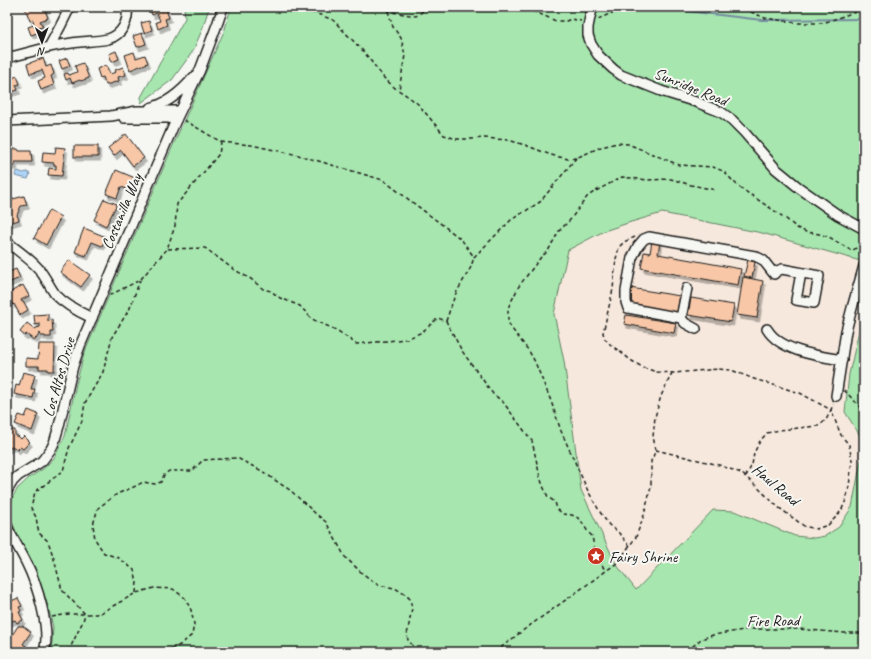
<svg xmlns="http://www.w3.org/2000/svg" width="871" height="659" viewBox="0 0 871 659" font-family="Caveat,sans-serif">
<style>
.built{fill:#f6e8dc}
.green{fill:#a7e6ae;stroke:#628165}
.water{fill:#aed5f8;stroke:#748ba0}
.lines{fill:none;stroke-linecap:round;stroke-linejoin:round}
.stream{stroke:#748ba0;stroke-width:2}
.building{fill:#f7c7a7;stroke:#1c1c1c;filter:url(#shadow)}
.minor-casing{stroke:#1c1c1c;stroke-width:12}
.path{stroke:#1c1c1c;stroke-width:1.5;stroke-dasharray:4 3;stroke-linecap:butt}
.minor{stroke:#f6f6f2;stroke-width:9}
.labels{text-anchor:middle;stroke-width:4;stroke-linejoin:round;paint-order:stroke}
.street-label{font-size:16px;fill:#1c1c1c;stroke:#f6f6f2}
.poi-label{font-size:16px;fill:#1c1c1c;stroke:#f6f6f2;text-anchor:start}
</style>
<defs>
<filter id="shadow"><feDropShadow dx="2.5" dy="4" stdDeviation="0" flood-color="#0004"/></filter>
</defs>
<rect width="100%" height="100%" fill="#f6f6f2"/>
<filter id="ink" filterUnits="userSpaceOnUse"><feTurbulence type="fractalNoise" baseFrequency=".025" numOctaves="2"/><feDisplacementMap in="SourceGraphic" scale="8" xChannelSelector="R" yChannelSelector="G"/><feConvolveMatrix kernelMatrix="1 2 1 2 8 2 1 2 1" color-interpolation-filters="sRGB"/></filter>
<g filter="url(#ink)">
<!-- built -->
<path class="built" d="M 662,213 L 762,233 L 864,262 L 864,309 L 849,374 L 845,412 L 859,434 L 864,445 L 852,507 L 839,527 L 825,536 L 814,538 L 795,536 L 774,528 L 713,510 L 636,591 L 616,564 L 581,490 L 564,361 L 554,314 L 568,250 L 604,231 L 631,222 Z"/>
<!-- green -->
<g class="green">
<path d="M 184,7 L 211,7 L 208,11 L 202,30 L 193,51 L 172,80 L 141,103 L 141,97 L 185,18 Z"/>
<path d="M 231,7 L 864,7 L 864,262 L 762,233 L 662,213 L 631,222 L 604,231 L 568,250 L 554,314 L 564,361 L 581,490 L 616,564 L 636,590 L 713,510 L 734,511 L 795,536 L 814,538 L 825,536 L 839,527 L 852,507 L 864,445 L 859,434 L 845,412 L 849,374 L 864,309 L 864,652 L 50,652 L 52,643 L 53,627 L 48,606 L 34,565 L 16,532 L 11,518 L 11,506 L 13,496 L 18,488 L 30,477 L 43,469 L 54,458 L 65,436 L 76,384 L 84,354 L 174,143 L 225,29 Z"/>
</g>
<!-- water -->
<path class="water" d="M 18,171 L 23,173 L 27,172 L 30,174 L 28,179 L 15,176 L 16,172 Z"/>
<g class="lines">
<!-- stream -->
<path class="stream" d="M 661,8 L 762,20 L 864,19"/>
</g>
<!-- building -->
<g class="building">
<path d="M 29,7 L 44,7 L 48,18 L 40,21 L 43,27 L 38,28 L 40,32 L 31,35 L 28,27 L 34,25 L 33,20 L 30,21 L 25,8 Z"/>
<path d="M 149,7 L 160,7 L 162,11 L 166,9 L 169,18 L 165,19 L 167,25 L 158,29 L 156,22 L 160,21 L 157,13 L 152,15 Z"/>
<path d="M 149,21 L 152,30 L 144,33 L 141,23 Z"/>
<path d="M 142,33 L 146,44 L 137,47 L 133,36 Z"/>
<path d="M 116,51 L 119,59 L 112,62 L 109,54 Z"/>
<path d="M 134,52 L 136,58 L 145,55 L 148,63 L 130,70 L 125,55 Z"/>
<path d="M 43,58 L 46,67 L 51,65 L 54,74 L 51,76 L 54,85 L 41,90 L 38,81 L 45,78 L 42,70 L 30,74 L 27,64 Z"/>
<path d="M 67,58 L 70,66 L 62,69 L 59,61 Z"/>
<path d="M 83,63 L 89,78 L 81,81 L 80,80 L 72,83 L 70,78 L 66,80 L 64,74 L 68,73 L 69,75 L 77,72 L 75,66 Z"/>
<path d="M 106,65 L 110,74 L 116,72 L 115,70 L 123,67 L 126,75 L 118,77 L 119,81 L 106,85 L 103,77 L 100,78 L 97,69 Z"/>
<path d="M 7,74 L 10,79 L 17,76 L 20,84 L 16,85 L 18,90 L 8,93 L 7,91 Z"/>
<path d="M 126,134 L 144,158 L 133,166 L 121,150 L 114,156 L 108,148 Z"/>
<rect x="74" y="146" width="24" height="11"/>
<path d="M 56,147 L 65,148 L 62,176 L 48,175 L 49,168 L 56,169 L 56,165 L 54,165 L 54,163 L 42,162 L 43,152 L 55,153 Z"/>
<path d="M 12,149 L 18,149 L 19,151 L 31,151 L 32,162 L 15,162 L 15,166 L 7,166 L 7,151 L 12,151 Z"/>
<path d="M 116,170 L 135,178 L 130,190 L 121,187 L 117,198 L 106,194 Z"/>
<path d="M 24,196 L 27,205 L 21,206 L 17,215 L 19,220 L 9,223 L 7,218 L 7,213 L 13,199 Z"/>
<path d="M 104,199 L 117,204 L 106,226 L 94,220 Z"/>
<path d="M 49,210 L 61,217 L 46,245 L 34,238 Z"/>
<path d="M 84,228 L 106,237 L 102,246 L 92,242 L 86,256 L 75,252 Z"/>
<path d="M 652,241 L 660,242 L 658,254 L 741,269 L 738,285 L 641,268 L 644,252 L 650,253 Z"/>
<path d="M 69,260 L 90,275 L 81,287 L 60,272 Z"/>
<path d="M 748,260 L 755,262 L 752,278 L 744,276 Z"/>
<path d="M 16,269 L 20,278 L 8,283 L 7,285 L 7,273 Z"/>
<path d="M 743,277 L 763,281 L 757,318 L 737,315 Z"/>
<path d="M 23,285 L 29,296 L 21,300 L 22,302 L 24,302 L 28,310 L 20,315 L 14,304 L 13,305 L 7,294 Z"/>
<path d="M 630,288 L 680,296 L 677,313 L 627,304 Z"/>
<path d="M 691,298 L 734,305 L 731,322 L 688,315 Z"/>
<path d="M 48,314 L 48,321 L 52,320 L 53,332 L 51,332 L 51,337 L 45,337 L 45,336 L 41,336 L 40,333 L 36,339 L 35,338 L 34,340 L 26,334 L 25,336 L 20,332 L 27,323 L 35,329 L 36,328 L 40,327 L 40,324 L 35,325 L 34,315 Z"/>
<path d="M 626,315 L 676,323 L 674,333 L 624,324 Z"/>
<path d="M 39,344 L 55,344 L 54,371 L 48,371 L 48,369 L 39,369 L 39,366 L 26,366 L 26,358 L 38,359 Z"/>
<path d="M 23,372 L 35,375 L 31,389 L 35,389 L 33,398 L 14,394 L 16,385 L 19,386 Z"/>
<path d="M 28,410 L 38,414 L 32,431 L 15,424 L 19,415 L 25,417 Z"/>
<path d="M 7,430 L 15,430 L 15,436 L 18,436 L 21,439 L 24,436 L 30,442 L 23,449 L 20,447 L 17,450 L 14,447 L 10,447 L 7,450 Z"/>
<path d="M 18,598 L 22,606 L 19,607 L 21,611 L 19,612 L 23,620 L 17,623 L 15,620 L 9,622 L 7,618 L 7,603 Z"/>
<path d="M 18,626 L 23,626 L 31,632 L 23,644 L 26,646 L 22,652 L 7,652 L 7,635 L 8,633 L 12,635 Z"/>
</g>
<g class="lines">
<defs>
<g id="minor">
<path d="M 70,7 L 60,27 L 49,47 C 59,45 70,43 80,42 C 89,41 99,41 108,39 C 122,35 129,21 127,7"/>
<path d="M 593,7 L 590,17 L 588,27 L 588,35 L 591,44 L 598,55 L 613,69 L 621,75 L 661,91 L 696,102 L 721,112 L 732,120 L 744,132 L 776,169 L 798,187 L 838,215 L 864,229"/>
<path d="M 7,58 L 49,47"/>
<path d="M 150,108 C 167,104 183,90 194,77"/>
<path d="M 124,118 L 168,118 L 176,120"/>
<path d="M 7,121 L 111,116 L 137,111 L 180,111"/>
<path d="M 7,242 C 17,250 29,258 38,268 C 45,276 49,286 55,294 C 65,305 79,312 92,318"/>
<path d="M 681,318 L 687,288"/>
<path d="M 696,329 L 685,323 L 681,318 L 628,308 L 626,302 L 626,291 L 632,258 L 638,246 L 644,239 L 649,237 L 755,256 L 763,260 L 774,274 L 777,271 L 782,269 L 819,276 L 814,303 L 796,300 L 801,273"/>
<path d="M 767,329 C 780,351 818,356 842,360"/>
<path d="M 836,396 L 846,331 L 852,308 L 864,266"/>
<path d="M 7,491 L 13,481 L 18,476 L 36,465 L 42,461 L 51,449 L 54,443 L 59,426 L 73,366 L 80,346 L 176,120 L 200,70 L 218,22 L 223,7"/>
<path d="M 7,527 C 13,539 20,550 26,562 C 37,584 51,629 44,652"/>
</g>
</defs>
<!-- minor casing -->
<use href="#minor" class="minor-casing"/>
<!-- path -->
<g class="path">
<path d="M 250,7 L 262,10 L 271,10 L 281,7 L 289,8 L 315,13 L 333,20 L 364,52 L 384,78 L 395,88 L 406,95 L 418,104 L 444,135 L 456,139 L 472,139 L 484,138 L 508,140 L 525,145 L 551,155 L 568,159 L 576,158 L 601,147 L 617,143 L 628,144 L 679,165 L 713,167 L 723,171 L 739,187 L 785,218 L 797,228 L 806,232 L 819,234 L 829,237 L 852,251 L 864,242"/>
<path d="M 380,7 L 392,12 L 416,16 L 423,11 L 434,7"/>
<path d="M 512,7 L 533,11 L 556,21 L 566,21 L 571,19 L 581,21"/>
<path d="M 716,7 L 749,11 L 765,18 L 798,23 L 823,23 L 852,13 L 860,11 L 864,13"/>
<path d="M 388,11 L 393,27 L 401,38 L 405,55 L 399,90"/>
<path d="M 598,19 L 626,7 L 653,7"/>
<path d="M 184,120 L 221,142 L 219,154 L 177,204 L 175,226 L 167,249 L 205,248 L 233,269 L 251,279 L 263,289 L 271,291 L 280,298 L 300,306 L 312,319 L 338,331 L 356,344 L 407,339 L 422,332 L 438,318 L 446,321 L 462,351 L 493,394 L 503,402 L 532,441 L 540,477 L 543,486 L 548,497 L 555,502 L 557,509 L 563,514 L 572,515 L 580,519 L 588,532 L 592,536 L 594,547 L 602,563 L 603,567 L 606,571"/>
<path d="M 221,142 L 251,145 L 298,155 L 383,180 L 461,239 L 474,257"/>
<path d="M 635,237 L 624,242 L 619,247 L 616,259 L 613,289 L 603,333 L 605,339 L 611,345 L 632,361 L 644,368 L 657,372 L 674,373 L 718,369 L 731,370 L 754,379 L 800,393 L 831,410 L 826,420 L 818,426 L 779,430 L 767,433 L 760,441 L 754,453 L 752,465 L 746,476"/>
<path d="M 110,295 L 140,280 L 167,249"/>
<path d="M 446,321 L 455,295 L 471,267 L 474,257 L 511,220 L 540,202 L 576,158"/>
<path d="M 844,390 L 864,411"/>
<path d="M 656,450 L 653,437 L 655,417 L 661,396 L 672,373"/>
<path d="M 630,546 L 618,532 L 609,525 L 600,512 L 588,491 L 561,431 L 551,401 L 535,362 L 529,351 L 512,329 L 508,322 L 508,308 L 519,286 L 541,257 L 548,251 L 559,231 L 570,220 L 587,197 L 594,192 L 622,177 L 648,180 L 671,179 L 691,185 L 716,190"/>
<path d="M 136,593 L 137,582 L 134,570 L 119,558 L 104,553 L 95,539 L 93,525 L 98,508 L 117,494 L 136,486 L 143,482 L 155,484 L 161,482 L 164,475 L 169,471 L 192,471 L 203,460 L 237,458 L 262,471 L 279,483 L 290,490 L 316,514 L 326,522 L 345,557 L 362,573 L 378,585 L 395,588 L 406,595 L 410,599 L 412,608 L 407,635 L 408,640 L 418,652"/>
<path d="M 52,617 L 69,614 L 99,614 L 136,593 L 154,588 L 173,589 L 185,598 L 191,610 L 194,624 L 192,635 L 180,645 L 165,652"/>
<path d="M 69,652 L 72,644 L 83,621 L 85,614 L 62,590 L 54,559 L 48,541 L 40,534 L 38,529 L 36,517 L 31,508 L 35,492 L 63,471 L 69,448 L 82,421 L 85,403 L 103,372 L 112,337 L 130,308 L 140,280"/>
<path d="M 495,652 L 525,629 L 574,594 L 617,563 L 636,537 L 644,515 L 651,487 L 651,461 L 656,450 L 719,465 L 741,473 L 754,484 L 778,507 L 804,526 L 816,529 L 828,525 L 838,515 L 842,509 L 846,500 L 849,487 L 852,460 L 849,445 L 841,435 L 831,410 L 833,404"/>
<path d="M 688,652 L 692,647 L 701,639 L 713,635 L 750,629 L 798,629 L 844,633 L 864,633"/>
</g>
<!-- minor -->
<use href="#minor" class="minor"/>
</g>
</g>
<!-- icons -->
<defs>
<symbol id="sight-disc" viewBox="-11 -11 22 22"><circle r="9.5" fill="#c8321e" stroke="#f6f6f2"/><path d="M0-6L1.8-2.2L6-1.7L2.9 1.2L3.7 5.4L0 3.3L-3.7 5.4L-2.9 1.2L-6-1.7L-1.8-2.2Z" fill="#fff"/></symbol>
</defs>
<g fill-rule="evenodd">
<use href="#sight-disc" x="586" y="546" width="20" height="20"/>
</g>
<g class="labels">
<!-- street labels -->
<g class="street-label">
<text transform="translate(691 86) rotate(22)" y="6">Sunridge Road</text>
<text transform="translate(121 211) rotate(-67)" y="6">Costanilla Way</text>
<text transform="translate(58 377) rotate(-74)" y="6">Los Altos Drive</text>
<text transform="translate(776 484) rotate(40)" y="6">Haul Road</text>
<text transform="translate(773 620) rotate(-1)" y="6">Fire Road</text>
</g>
<!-- poi labels -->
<g class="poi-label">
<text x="609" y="562">Fairy Shrine</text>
</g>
</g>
<!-- margin -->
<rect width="871" height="659" fill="none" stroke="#f6f6f2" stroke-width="24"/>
<rect x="12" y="12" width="847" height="635" fill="none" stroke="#1c1c1c" stroke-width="1.5" filter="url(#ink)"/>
<!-- north arrow -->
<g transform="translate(42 42) rotate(179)" stroke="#f6f6f2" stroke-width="3" paint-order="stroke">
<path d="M0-3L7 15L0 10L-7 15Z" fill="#1c1c1c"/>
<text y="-6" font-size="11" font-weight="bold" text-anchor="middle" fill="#1c1c1c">N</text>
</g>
</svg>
